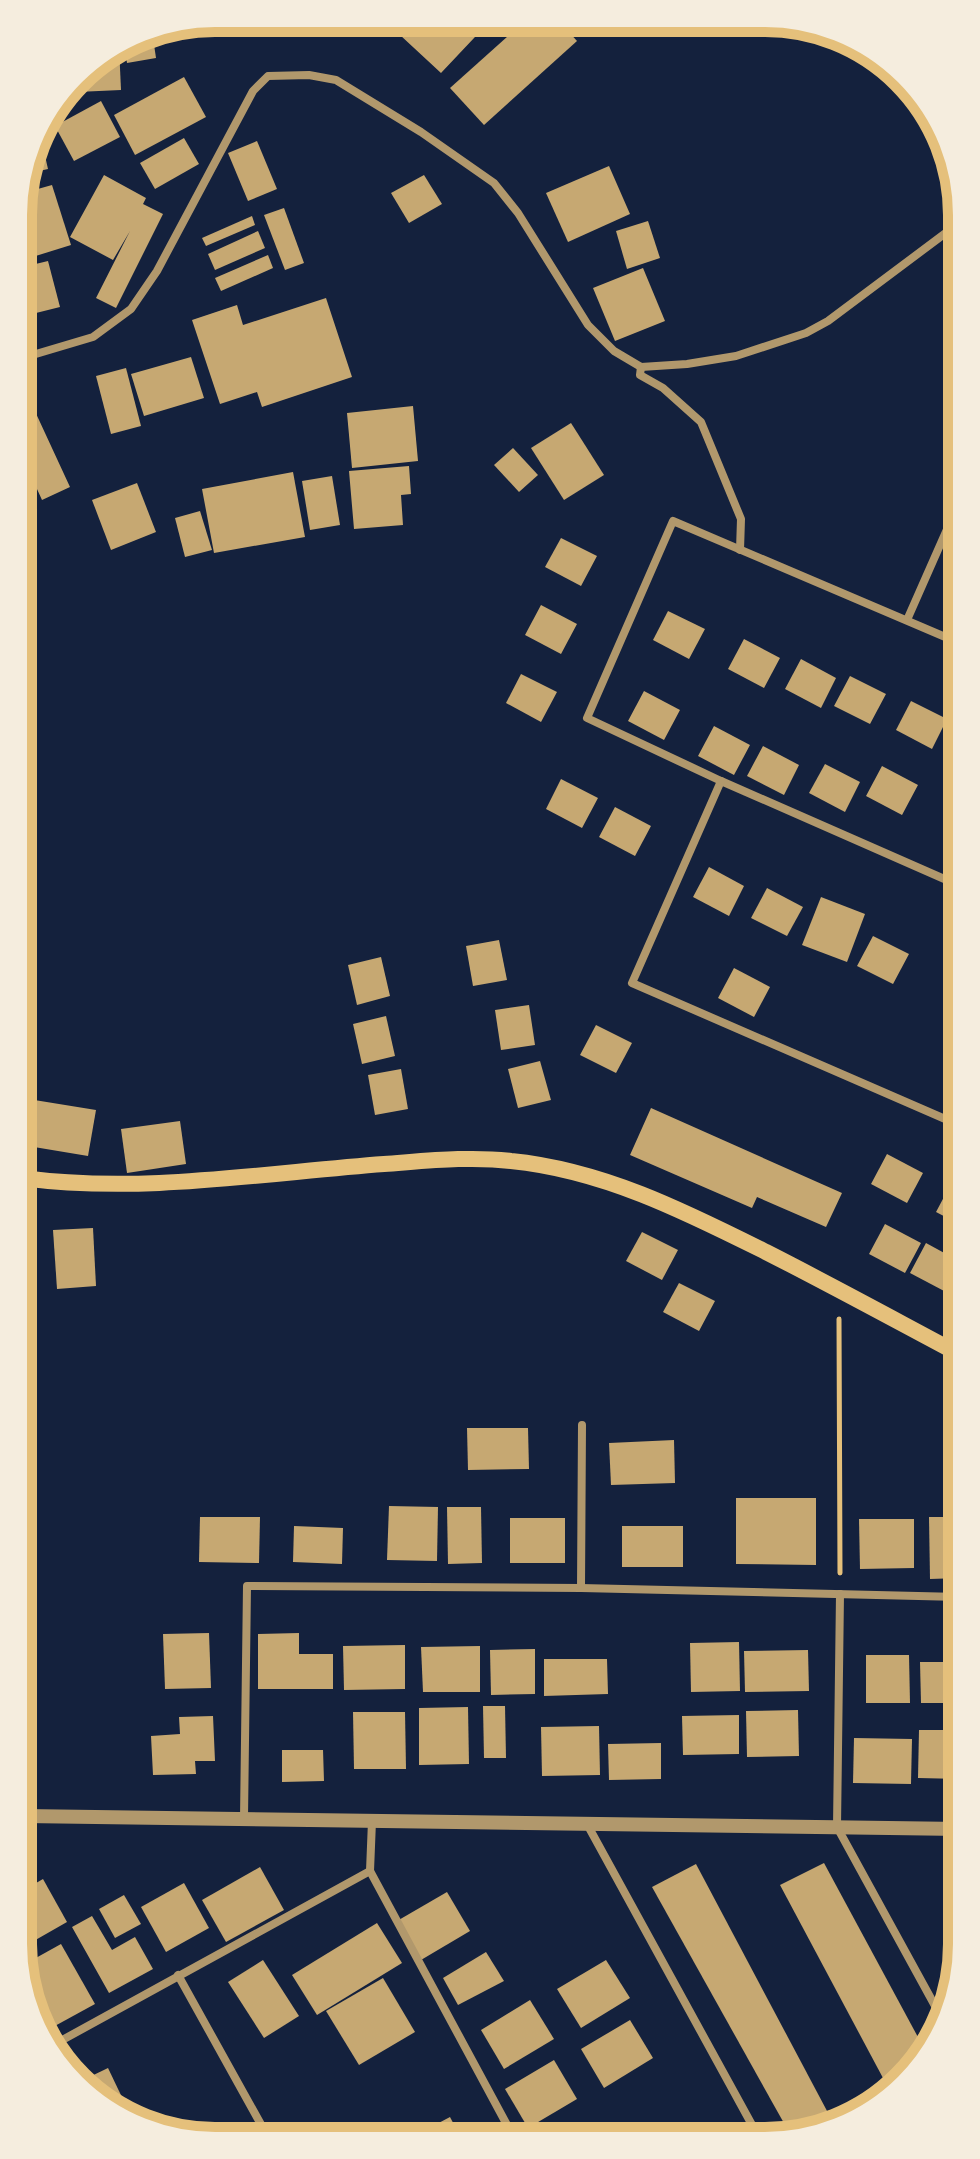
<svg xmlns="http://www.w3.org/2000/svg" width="980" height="2159" viewBox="0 0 980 2159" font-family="'PT Sans Narrow',sans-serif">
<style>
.building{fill:#c6a872}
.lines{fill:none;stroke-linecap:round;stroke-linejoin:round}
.path{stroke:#e5c07b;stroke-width:5}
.minor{stroke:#b1986c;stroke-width:8}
.tertiary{stroke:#b1986c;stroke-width:14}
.secondary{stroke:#e5c07b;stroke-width:16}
.rim{fill:none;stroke:#e5c07b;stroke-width:10}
</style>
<rect width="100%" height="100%" fill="#14213d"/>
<!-- building -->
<g class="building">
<path d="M 415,19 L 472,20 L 491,20 L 441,73 L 400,35 Z"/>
<path d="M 526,20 L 558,20 L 577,41 L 484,125 L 450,88 Z"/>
<path d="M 152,31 L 156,58 L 127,63 L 124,43 L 140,33 Z"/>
<path d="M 119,46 L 121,90 L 77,92 L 77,78 L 85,67 Z"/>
<path d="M 184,77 L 206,117 L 135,155 L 114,115 Z"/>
<path d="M 101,101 L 120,137 L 74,161 L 55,126 Z"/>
<path d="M 184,138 L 199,164 L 155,189 L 140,163 Z"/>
<path d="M 257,141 L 277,189 L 248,201 L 228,153 Z"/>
<path d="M 43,147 L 48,169 L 26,174 L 33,150 Z"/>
<path d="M 609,166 L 630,214 L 568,242 L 546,193 Z"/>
<path d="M 104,175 L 146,198 L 143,204 L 163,214 L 116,308 L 96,298 L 130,231 L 113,260 L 70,237 Z"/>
<path d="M 424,175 L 442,204 L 409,223 L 391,193 Z"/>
<path d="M 52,185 L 71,245 L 26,259 L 19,235 L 20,194 Z"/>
<path d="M 284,208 L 304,263 L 285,270 L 264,215 Z"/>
<path d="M 252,216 L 255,225 L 206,246 L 202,238 Z"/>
<path d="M 648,221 L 660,258 L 627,269 L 616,231 Z"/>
<path d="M 258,231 L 265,248 L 215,270 L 208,254 Z"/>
<path d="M 268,255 L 273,268 L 221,291 L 215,278 Z"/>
<path d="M 48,261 L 60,307 L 24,316 L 19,296 L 19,268 Z"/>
<path d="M 643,268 L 665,321 L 615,341 L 593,288 Z"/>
<path d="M 326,298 L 352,377 L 262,407 L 257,392 L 220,404 L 192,320 L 237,305 L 243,325 Z"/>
<path d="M 191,357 L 204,398 L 144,416 L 131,374 Z"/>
<path d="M 126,368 L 141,426 L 111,434 L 96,376 Z"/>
<path d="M 413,406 L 418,461 L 352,468 L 347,413 Z"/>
<path d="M 33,407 L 70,487 L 42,500 L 27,467 L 19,471 L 19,414 Z"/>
<path d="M 571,423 L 604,475 L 564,500 L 531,448 Z"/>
<path d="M 513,448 L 538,475 L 519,492 L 494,465 Z"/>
<path d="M 409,466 L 411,494 L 401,495 L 403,525 L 354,529 L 349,471 Z"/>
<path d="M 293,472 L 305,537 L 214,553 L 202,489 Z"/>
<path d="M 332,476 L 340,525 L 310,530 L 302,481 Z"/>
<path d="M 137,483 L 156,532 L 111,550 L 92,500 Z"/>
<path d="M 200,511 L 212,550 L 185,557 L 175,518 Z"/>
<path d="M 561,538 L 597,556 L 581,586 L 545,567 Z"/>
<path d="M 541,605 L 577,624 L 561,654 L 525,635 Z"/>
<path d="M 668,611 L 705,629 L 689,659 L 653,640 Z"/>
<path d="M 744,639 L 780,658 L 764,688 L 728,669 Z"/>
<path d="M 801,659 L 836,678 L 821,708 L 785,689 Z"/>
<path d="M 521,674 L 557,692 L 541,722 L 506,703 Z"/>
<path d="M 850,676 L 886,694 L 870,724 L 834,706 Z"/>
<path d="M 644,691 L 680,710 L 664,740 L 628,721 Z"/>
<path d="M 911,701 L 947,719 L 932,749 L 896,730 Z"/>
<path d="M 714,726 L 750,745 L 734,775 L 698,756 Z"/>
<path d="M 763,746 L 799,765 L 784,795 L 747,776 Z"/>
<path d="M 825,764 L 860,782 L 845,812 L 809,793 Z"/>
<path d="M 882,766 L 918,785 L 902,815 L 866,796 Z"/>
<path d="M 561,779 L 598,798 L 582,828 L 546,809 Z"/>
<path d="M 615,807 L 651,826 L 635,856 L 599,837 Z"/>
<path d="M 709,867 L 744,886 L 729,916 L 693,897 Z"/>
<path d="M 767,888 L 803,907 L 787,936 L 751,918 Z"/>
<path d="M 821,897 L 865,914 L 847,962 L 802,945 Z"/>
<path d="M 873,936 L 909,954 L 893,984 L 857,966 Z"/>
<path d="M 499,940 L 507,980 L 473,986 L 466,946 Z"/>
<path d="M 381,957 L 390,996 L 357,1005 L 348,965 Z"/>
<path d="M 734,968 L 770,987 L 754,1017 L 718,998 Z"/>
<path d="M 529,1005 L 535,1045 L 501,1050 L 495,1010 Z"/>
<path d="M 21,1013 L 36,1015 L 32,1045 L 21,1043 Z"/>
<path d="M 386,1016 L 395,1056 L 362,1064 L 353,1024 Z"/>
<path d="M 596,1025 L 632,1043 L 616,1073 L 580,1055 Z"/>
<path d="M 540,1061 L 551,1100 L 518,1108 L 508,1069 Z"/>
<path d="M 401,1069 L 408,1109 L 375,1115 L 368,1075 Z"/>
<path d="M 22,1098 L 96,1110 L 88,1156 L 22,1145 Z"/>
<path d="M 651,1108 L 842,1193 L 826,1227 L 757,1197 L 752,1208 L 630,1155 Z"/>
<path d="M 180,1121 L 186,1164 L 127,1173 L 121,1129 Z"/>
<path d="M 887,1154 L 923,1173 L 907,1203 L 871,1184 Z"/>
<path d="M 952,1182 L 959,1186 L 959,1224 L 936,1212 Z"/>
<path d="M 885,1224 L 921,1243 L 905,1273 L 869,1254 Z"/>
<path d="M 93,1228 L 96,1286 L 57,1289 L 53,1230 Z"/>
<path d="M 642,1232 L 678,1250 L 662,1280 L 626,1261 Z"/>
<path d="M 926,1243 L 959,1261 L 959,1267 L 946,1292 L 910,1273 Z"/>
<path d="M 679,1283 L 715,1301 L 699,1331 L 663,1312 Z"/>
<path d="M 467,1428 L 528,1428 L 529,1469 L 468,1470 Z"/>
<path d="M 674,1440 L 675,1483 L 611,1485 L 609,1443 Z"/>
<path d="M 736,1498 L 816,1498 L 816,1565 L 736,1564 Z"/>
<path d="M 389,1506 L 438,1507 L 437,1561 L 387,1560 Z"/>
<path d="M 447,1507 L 481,1507 L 482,1563 L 448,1564 Z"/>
<path d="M 200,1517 L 260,1517 L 259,1563 L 199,1562 Z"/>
<path d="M 929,1517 L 960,1517 L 960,1578 L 930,1579 Z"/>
<rect x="510" y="1518" width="55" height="45"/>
<path d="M 859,1519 L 914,1519 L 914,1568 L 860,1569 Z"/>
<path d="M 294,1526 L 343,1528 L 342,1564 L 293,1562 Z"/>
<rect x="622" y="1526" width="61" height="41"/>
<path d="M 209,1633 L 211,1688 L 165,1689 L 163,1634 Z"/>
<path d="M 299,1633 L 299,1654 L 333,1654 L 333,1689 L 258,1689 L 258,1634 Z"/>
<path d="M 739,1642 L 740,1691 L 691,1692 L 690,1643 Z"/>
<path d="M 405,1645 L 405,1689 L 344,1690 L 343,1646 Z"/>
<path d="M 480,1646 L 480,1692 L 423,1692 L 421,1647 Z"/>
<path d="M 535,1649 L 535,1694 L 491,1695 L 490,1650 Z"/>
<path d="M 808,1650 L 809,1691 L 745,1692 L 744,1651 Z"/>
<path d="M 866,1655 L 909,1655 L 910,1703 L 866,1703 Z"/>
<path d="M 544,1659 L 607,1659 L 608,1694 L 544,1696 Z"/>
<path d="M 920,1662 L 960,1662 L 961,1703 L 921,1703 Z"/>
<path d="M 483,1706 L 505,1706 L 506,1758 L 484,1758 Z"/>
<path d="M 468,1707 L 469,1764 L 419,1765 L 419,1708 Z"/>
<path d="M 798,1710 L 799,1756 L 747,1757 L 746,1711 Z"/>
<path d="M 353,1712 L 405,1712 L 406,1769 L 354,1769 Z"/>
<path d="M 739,1715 L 739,1754 L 683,1755 L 682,1716 Z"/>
<path d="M 213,1716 L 215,1761 L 195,1761 L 196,1774 L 153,1775 L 151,1736 L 180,1734 L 179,1717 Z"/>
<path d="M 599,1726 L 600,1775 L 542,1776 L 541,1727 Z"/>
<path d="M 919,1730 L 961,1730 L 961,1779 L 918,1778 Z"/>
<path d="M 854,1738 L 912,1739 L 911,1784 L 853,1783 Z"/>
<path d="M 661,1743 L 661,1779 L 609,1780 L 608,1744 Z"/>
<path d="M 282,1750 L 323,1750 L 324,1781 L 282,1782 Z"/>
<path d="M 824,1863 L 926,2052 L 921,2064 L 891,2093 L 780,1885 Z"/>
<path d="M 696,1864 L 835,2126 L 816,2134 L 790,2134 L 652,1887 Z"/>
<path d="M 260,1867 L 284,1910 L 226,1942 L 202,1900 Z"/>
<path d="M 43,1879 L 67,1922 L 25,1946 L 24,1890 Z"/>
<path d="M 184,1883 L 209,1928 L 166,1952 L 141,1907 Z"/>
<path d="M 447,1892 L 470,1931 L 421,1960 L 397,1921 Z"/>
<path d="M 124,1895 L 141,1924 L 115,1938 L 99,1909 Z"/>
<path d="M 92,1916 L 112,1950 L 135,1937 L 153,1969 L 109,1993 L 72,1927 Z"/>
<path d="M 377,1923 L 402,1963 L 317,2015 L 292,1975 Z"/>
<path d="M 61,1944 L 95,2004 L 53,2027 L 25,1976 L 25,1964 Z"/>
<path d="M 486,1952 L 504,1981 L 458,2005 L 443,1978 Z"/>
<path d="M 263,1960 L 299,2016 L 264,2038 L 228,1982 Z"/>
<path d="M 606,1960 L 630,1998 L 581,2028 L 557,1989 Z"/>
<path d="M 383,1978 L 415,2032 L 359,2065 L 326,2011 Z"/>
<path d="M 530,2000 L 554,2039 L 504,2069 L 481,2030 Z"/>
<path d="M 630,2020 L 653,2058 L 604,2088 L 581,2049 Z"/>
<path d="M 554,2060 L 577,2099 L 528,2128 L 505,2089 Z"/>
<path d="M 108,2068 L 130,2114 L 85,2092 L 79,2082 Z"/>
<path d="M 450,2117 L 460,2136 L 414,2136 Z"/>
</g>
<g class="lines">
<!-- path -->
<path class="path" d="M 839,1319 L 840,1573"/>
<!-- minor -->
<g class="minor">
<path d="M 19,359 L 93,337 L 131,309 L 157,271 L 253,91 L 268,76 L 309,75 L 336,80 L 421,132 L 494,183 L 518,213 L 588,325 L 614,351 L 641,367 L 687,364 L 736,356 L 806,333 L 828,321 L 955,226"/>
<path d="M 641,367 L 640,375 L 663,388 L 701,422 L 741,519 L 740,550"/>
<path d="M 907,620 L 956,509"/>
<path d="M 957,642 L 673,521 L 587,718 L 721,781 L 958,885"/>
<path d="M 721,781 L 632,983 L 959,1125"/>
<path d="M 581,1588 L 582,1425"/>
<path d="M 840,1594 L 837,1827 L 940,2015"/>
<path d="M 244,1818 L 247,1586 L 581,1588 L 960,1597"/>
<path d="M 372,1821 L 370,1871 L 513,2136"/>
<path d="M 587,1824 L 757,2134"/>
<path d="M 178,1975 L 268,2137"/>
<path d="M 55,2044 L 370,1871"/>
</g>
<!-- tertiary -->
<path class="tertiary" d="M 24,1816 L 961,1829"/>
<!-- secondary -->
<path class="secondary" d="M 22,1178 C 143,1194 264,1173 384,1164 C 426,1161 470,1156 511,1161 C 603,1170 686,1212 766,1252 C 831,1285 895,1320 959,1354"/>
</g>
<!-- crop -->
<path d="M0 0H980V2159H0ZM215 32H765A183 183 0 0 1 948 215V1944A183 183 0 0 1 765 2127H215A183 183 0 0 1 32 1944V215A183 183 0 0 1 215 32Z" fill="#f5edde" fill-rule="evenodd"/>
<path class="rim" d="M215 32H765A183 183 0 0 1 948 215V1944A183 183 0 0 1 765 2127H215A183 183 0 0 1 32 1944V215A183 183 0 0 1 215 32Z"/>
</svg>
